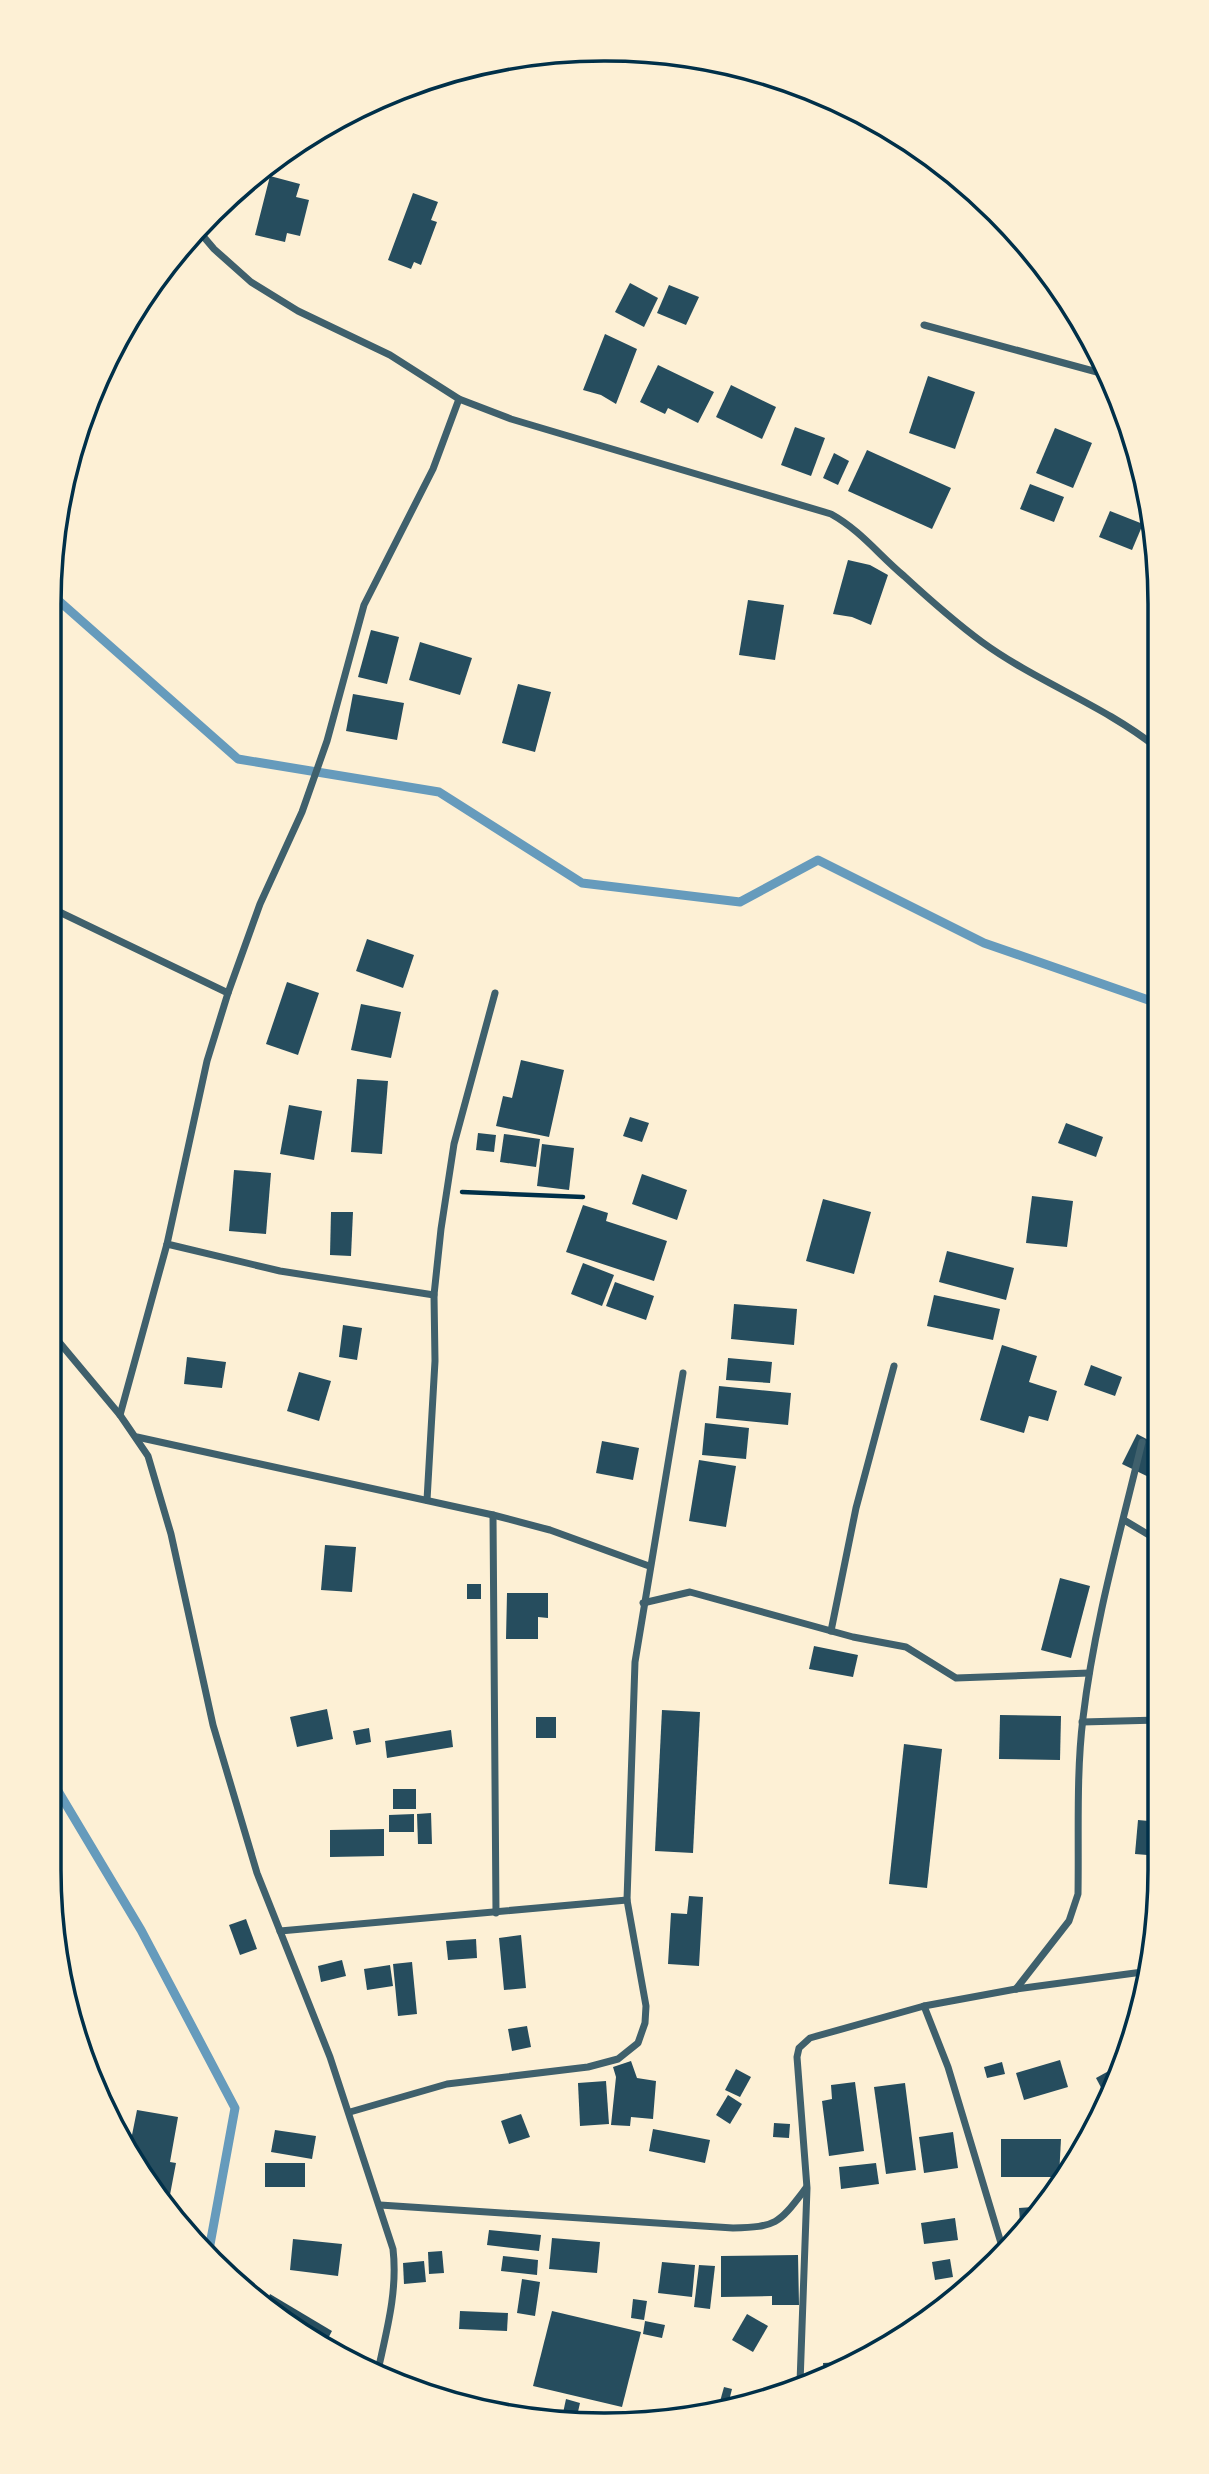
<svg xmlns="http://www.w3.org/2000/svg" width="1209" height="2474" viewBox="0 0 1209 2474" font-family="'Source Serif 4',serif">
<style>
.lines{fill:none;stroke-linecap:round;stroke-linejoin:round}
.stream{stroke:#669bbc;stroke-width:9}
.building{fill:#264d5e}
.path{stroke:#003049;stroke-width:4.5}
.minor{stroke:#3f606c;stroke-width:7}
.rim{fill:none;stroke:#003049;stroke-width:3.5}
</style>
<rect width="100%" height="100%" fill="#fdf0d5"/>
<g class="lines">
<!-- stream -->
<g class="stream">
<path d="M 50,593 L 238,759 L 439,792 L 582,883 L 740,902 L 818,860 L 984,943 L 1157,1003"/>
<path d="M 49,1776 L 141,1930 L 235,2108 L 209,2250"/>
</g>
</g>
<!-- building -->
<g class="building">
<path d="M 270,176 L 300,184 L 296,197 L 309,200 L 300,236 L 287,233 L 285,242 L 255,235 Z"/>
<path d="M 413,193 L 438,202 L 431,220 L 437,222 L 421,265 L 414,262 L 411,269 L 388,260 Z"/>
<path d="M 630,283 L 658,298 L 644,327 L 615,312 Z"/>
<path d="M 669,285 L 699,297 L 686,325 L 657,313 Z"/>
<path d="M 605,334 L 637,349 L 616,404 L 601,395 L 583,390 Z"/>
<path d="M 658,365 L 714,392 L 698,423 L 668,408 L 665,414 L 640,402 Z"/>
<path d="M 928,376 L 975,392 L 955,449 L 909,433 Z"/>
<path d="M 731,385 L 776,407 L 762,439 L 716,417 Z"/>
<path d="M 795,427 L 825,438 L 811,476 L 781,465 Z"/>
<path d="M 1055,428 L 1092,443 L 1073,488 L 1036,473 Z"/>
<path d="M 867,450 L 951,488 L 932,529 L 848,491 Z"/>
<path d="M 834,453 L 849,461 L 838,485 L 823,478 Z"/>
<path d="M 1030,484 L 1064,497 L 1054,522 L 1020,509 Z"/>
<path d="M 1110,511 L 1143,524 L 1132,550 L 1099,537 Z"/>
<path d="M 848,560 L 870,565 L 888,575 L 871,625 L 852,617 L 833,614 Z"/>
<path d="M 748,600 L 784,605 L 775,660 L 739,655 Z"/>
<path d="M 371,630 L 399,637 L 387,684 L 358,677 Z"/>
<path d="M 420,642 L 472,658 L 460,695 L 409,680 Z"/>
<path d="M 518,684 L 551,692 L 535,752 L 502,743 Z"/>
<path d="M 353,694 L 404,703 L 397,740 L 346,731 Z"/>
<path d="M 367,939 L 414,955 L 403,988 L 356,971 Z"/>
<path d="M 287,982 L 319,993 L 298,1055 L 266,1044 Z"/>
<path d="M 361,1004 L 401,1012 L 391,1058 L 351,1050 Z"/>
<path d="M 521,1060 L 564,1070 L 549,1137 L 496,1126 L 503,1096 L 512,1098 Z"/>
<path d="M 357,1079 L 388,1081 L 382,1154 L 351,1152 Z"/>
<path d="M 289,1105 L 322,1111 L 314,1160 L 280,1154 Z"/>
<path d="M 630,1117 L 649,1123 L 642,1142 L 623,1136 Z"/>
<path d="M 1066,1123 L 1103,1137 L 1096,1157 L 1058,1143 Z"/>
<path d="M 478,1133 L 496,1135 L 494,1152 L 476,1150 Z"/>
<path d="M 504,1134 L 540,1139 L 536,1167 L 500,1162 Z"/>
<path d="M 542,1144 L 574,1148 L 569,1190 L 537,1186 Z"/>
<path d="M 234,1170 L 271,1173 L 266,1234 L 229,1231 Z"/>
<path d="M 642,1174 L 687,1190 L 677,1220 L 632,1204 Z"/>
<path d="M 1032,1196 L 1073,1201 L 1067,1247 L 1026,1243 Z"/>
<path d="M 823,1199 L 871,1212 L 854,1274 L 806,1261 Z"/>
<path d="M 583,1205 L 608,1213 L 606,1221 L 667,1241 L 654,1281 L 566,1252 Z"/>
<path d="M 331,1212 L 353,1212 L 351,1256 L 330,1255 Z"/>
<path d="M 947,1251 L 1014,1268 L 1006,1300 L 939,1282 Z"/>
<path d="M 583,1263 L 614,1275 L 602,1306 L 571,1294 Z"/>
<path d="M 615,1282 L 654,1296 L 646,1320 L 606,1306 Z"/>
<path d="M 934,1295 L 1000,1309 L 993,1340 L 927,1326 Z"/>
<path d="M 734,1304 L 797,1309 L 794,1345 L 731,1339 Z"/>
<path d="M 343,1325 L 362,1328 L 357,1360 L 339,1357 Z"/>
<path d="M 1002,1345 L 1037,1356 L 1029,1382 L 1057,1391 L 1048,1421 L 1029,1416 L 1024,1433 L 980,1420 Z"/>
<path d="M 187,1357 L 226,1362 L 222,1388 L 184,1384 Z"/>
<path d="M 728,1358 L 772,1362 L 770,1383 L 726,1380 Z"/>
<path d="M 1091,1365 L 1122,1377 L 1115,1396 L 1084,1385 Z"/>
<path d="M 299,1372 L 331,1381 L 319,1421 L 287,1411 Z"/>
<path d="M 719,1386 L 791,1393 L 788,1425 L 716,1418 Z"/>
<path d="M 705,1423 L 749,1428 L 746,1459 L 702,1455 Z"/>
<path d="M 1137,1434 L 1158,1445 L 1157,1481 L 1122,1464 Z"/>
<path d="M 602,1441 L 639,1448 L 633,1480 L 596,1473 Z"/>
<path d="M 699,1460 L 736,1466 L 726,1527 L 689,1521 Z"/>
<path d="M 325,1545 L 356,1547 L 352,1592 L 321,1590 Z"/>
<path d="M 1060,1578 L 1090,1586 L 1071,1658 L 1041,1650 Z"/>
<rect x="467" y="1584" width="14" height="15"/>
<path d="M 507,1593 L 548,1593 L 548,1618 L 538,1617 L 538,1639 L 506,1639 Z"/>
<path d="M 814,1646 L 858,1655 L 853,1677 L 809,1669 Z"/>
<path d="M 327,1709 L 333,1739 L 297,1747 L 290,1717 Z"/>
<path d="M 662,1710 L 700,1712 L 693,1853 L 655,1851 Z"/>
<path d="M 1000,1715 L 1061,1716 L 1060,1760 L 999,1759 Z"/>
<rect x="536" y="1717" width="20" height="21"/>
<path d="M 369,1728 L 371,1742 L 356,1745 L 353,1731 Z"/>
<path d="M 451,1730 L 453,1747 L 387,1758 L 385,1741 Z"/>
<path d="M 904,1744 L 942,1749 L 927,1888 L 889,1884 Z"/>
<path d="M 1160,1776 L 1160,1815 L 1157,1815 L 1155,1777 Z"/>
<rect x="393" y="1789" width="23" height="20"/>
<path d="M 431,1813 L 432,1844 L 418,1844 L 417,1814 Z"/>
<path d="M 414,1814 L 414,1832 L 389,1832 L 389,1815 Z"/>
<path d="M 1138,1820 L 1160,1822 L 1160,1856 L 1135,1854 Z"/>
<path d="M 384,1829 L 384,1856 L 330,1857 L 330,1830 Z"/>
<path d="M 689,1896 L 703,1897 L 699,1966 L 668,1964 L 671,1913 L 687,1914 Z"/>
<path d="M 246,1919 L 257,1949 L 240,1955 L 229,1925 Z"/>
<path d="M 521,1935 L 526,1988 L 504,1990 L 499,1938 Z"/>
<path d="M 476,1939 L 477,1958 L 448,1960 L 446,1941 Z"/>
<path d="M 342,1960 L 346,1976 L 321,1982 L 318,1966 Z"/>
<path d="M 412,1962 L 417,2014 L 398,2016 L 393,1964 Z"/>
<path d="M 390,1965 L 393,1986 L 367,1990 L 364,1969 Z"/>
<path d="M 527,2026 L 531,2047 L 512,2051 L 508,2029 Z"/>
<path d="M 1060,2060 L 1068,2087 L 1024,2100 L 1016,2073 Z"/>
<path d="M 631,2061 L 637,2078 L 656,2081 L 653,2119 L 631,2117 L 630,2126 L 611,2125 L 616,2077 L 613,2067 Z"/>
<path d="M 1002,2062 L 1005,2074 L 987,2078 L 984,2067 Z"/>
<path d="M 1116,2067 L 1120,2075 L 1107,2099 L 1096,2078 Z"/>
<path d="M 736,2069 L 751,2077 L 740,2097 L 725,2090 Z"/>
<path d="M 606,2081 L 609,2124 L 580,2126 L 578,2083 Z"/>
<path d="M 855,2082 L 864,2151 L 829,2156 L 822,2101 L 832,2099 L 831,2085 Z"/>
<path d="M 905,2083 L 916,2170 L 886,2174 L 874,2087 Z"/>
<path d="M 728,2095 L 742,2104 L 730,2124 L 716,2115 Z"/>
<path d="M 137,2110 L 178,2117 L 170,2162 L 176,2163 L 169,2200 L 159,2199 L 130,2145 Z"/>
<path d="M 521,2114 L 530,2137 L 509,2144 L 501,2121 Z"/>
<path d="M 774,2123 L 790,2124 L 789,2138 L 773,2137 Z"/>
<path d="M 653,2129 L 710,2140 L 705,2163 L 649,2151 Z"/>
<path d="M 275,2130 L 316,2136 L 312,2159 L 271,2152 Z"/>
<path d="M 953,2132 L 958,2168 L 924,2173 L 919,2137 Z"/>
<path d="M 1001,2139 L 1061,2139 L 1059,2177 L 1001,2177 Z"/>
<rect x="265" y="2163" width="40" height="24"/>
<path d="M 876,2163 L 879,2184 L 841,2189 L 839,2167 Z"/>
<path d="M 1033,2207 L 1031,2222 L 1020,2222 L 1019,2208 Z"/>
<path d="M 955,2218 L 958,2240 L 924,2244 L 921,2223 Z"/>
<path d="M 489,2230 L 541,2235 L 539,2251 L 487,2245 Z"/>
<path d="M 552,2238 L 600,2242 L 597,2273 L 549,2269 Z"/>
<path d="M 293,2239 L 342,2244 L 338,2276 L 290,2270 Z"/>
<path d="M 442,2251 L 444,2273 L 429,2274 L 428,2252 Z"/>
<path d="M 798,2255 L 799,2305 L 772,2305 L 772,2296 L 721,2297 L 721,2256 Z"/>
<path d="M 503,2256 L 538,2260 L 537,2275 L 501,2271 Z"/>
<path d="M 950,2259 L 953,2277 L 935,2280 L 932,2262 Z"/>
<path d="M 424,2261 L 426,2282 L 404,2284 L 403,2263 Z"/>
<path d="M 662,2262 L 695,2265 L 692,2297 L 658,2293 Z"/>
<path d="M 699,2265 L 715,2266 L 710,2309 L 694,2307 Z"/>
<path d="M 522,2279 L 540,2282 L 535,2316 L 517,2313 Z"/>
<path d="M 270,2294 L 332,2331 L 324,2346 L 296,2332 L 266,2304 Z"/>
<path d="M 633,2299 L 647,2301 L 644,2320 L 631,2318 Z"/>
<path d="M 460,2311 L 508,2313 L 507,2331 L 459,2329 Z"/>
<path d="M 552,2311 L 641,2332 L 622,2407 L 533,2386 Z"/>
<path d="M 747,2314 L 768,2326 L 753,2352 L 732,2340 Z"/>
<path d="M 645,2321 L 665,2325 L 662,2338 L 643,2334 Z"/>
<path d="M 842,2362 L 842,2370 L 824,2376 L 823,2363 Z"/>
<path d="M 724,2387 L 732,2389 L 728,2405 L 723,2406 L 719,2405 Z"/>
<path d="M 566,2399 L 580,2403 L 577,2416 L 563,2413 Z"/>
</g>
<g class="lines">
<!-- path -->
<path class="path" d="M 462,1192 L 583,1197"/>
<!-- minor -->
<g class="minor">
<path d="M 197,229 L 214,249 L 251,282 L 298,311 L 390,355 L 459,399 L 511,419 L 831,514 C 860,530 879,555 904,576 C 929,599 955,622 982,642 C 1037,682 1103,705 1156,747"/>
<path d="M 924,325 L 1108,375"/>
<path d="M 49,907 L 228,993"/>
<path d="M 167,1244 L 280,1271 L 434,1295"/>
<path d="M 49,1330 L 120,1415 L 148,1456 L 171,1534 L 213,1725 L 257,1873 L 330,2057 L 393,2249 C 398,2292 386,2333 377,2375"/>
<path d="M 120,1415 L 167,1244 L 207,1061 L 228,993 L 260,904 L 302,812 L 327,741 L 364,605 L 433,469 L 459,399"/>
<path d="M 137,1437 L 493,1515 L 550,1530 L 649,1566"/>
<path d="M 427,1500 L 435,1361 L 434,1295 L 441,1229 L 454,1144 L 495,993"/>
<path d="M 493,1515 L 496,1913"/>
<path d="M 1124,1520 L 1159,1541"/>
<path d="M 643,1603 L 690,1592 L 853,1637 L 906,1647 L 956,1678 L 1089,1673"/>
<path d="M 831,1631 L 856,1508 L 894,1366"/>
<path d="M 1082,1722 L 1159,1720"/>
<path d="M 280,1931 L 627,1900"/>
<path d="M 1016,1989 L 1069,1921 L 1078,1894 C 1079,1836 1076,1775 1083,1718 C 1094,1624 1120,1534 1142,1442"/>
<path d="M 924,2006 L 1016,1989 L 1150,1971"/>
<path d="M 350,2112 L 447,2084 L 588,2067 L 618,2059 L 638,2043 L 645,2023 L 646,2006 L 627,1900 L 635,1662 L 683,1373"/>
<path d="M 380,2205 L 733,2228 C 778,2227 779,2223 806,2188"/>
<path d="M 800,2383 L 807,2188 L 797,2057 L 799,2048 L 810,2038 L 924,2006 L 948,2067 L 1004,2253"/>
<path d="M 463,2404 L 545,2416"/>
</g>
</g>
<!-- crop -->
<path d="M0 0H1209V2474H0ZM604 61H605A543 543 0 0 1 1148 604V1870A543 543 0 0 1 605 2413H604A543 543 0 0 1 61 1870V604A543 543 0 0 1 604 61Z" fill="#fdf0d5" fill-rule="evenodd"/>
<path class="rim" d="M604 61H605A543 543 0 0 1 1148 604V1870A543 543 0 0 1 605 2413H604A543 543 0 0 1 61 1870V604A543 543 0 0 1 604 61Z"/>
</svg>
